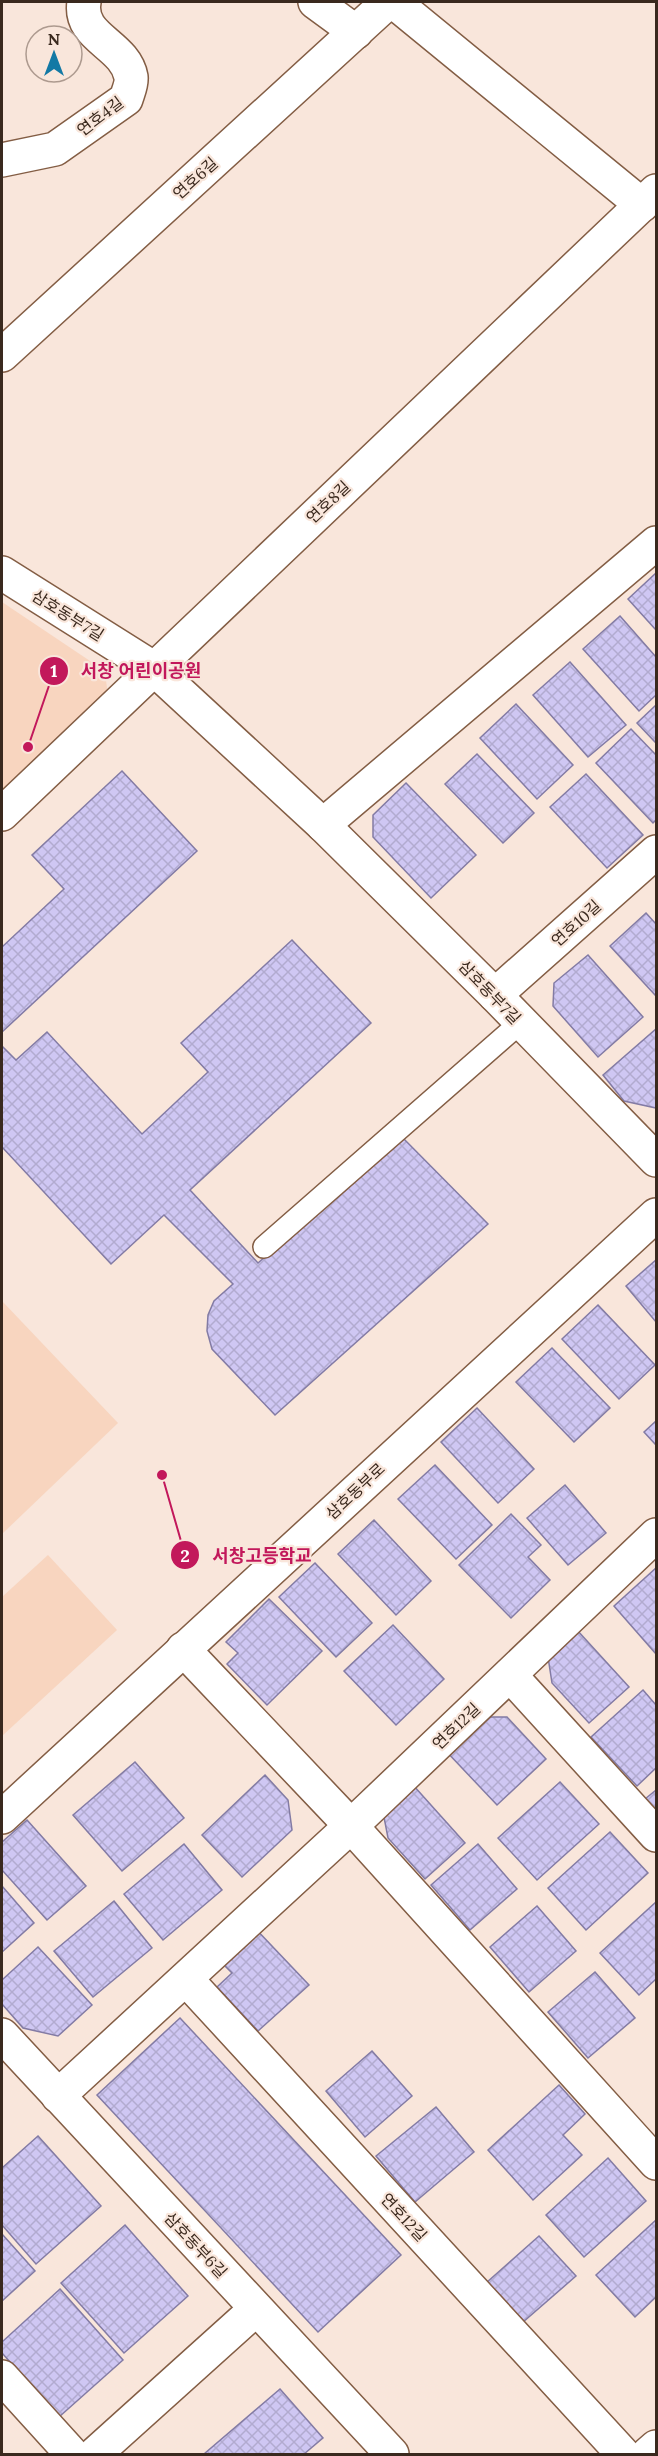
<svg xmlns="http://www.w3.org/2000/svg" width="658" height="2456" viewBox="0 0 658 2456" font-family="Lora,'Noto Sans KR',serif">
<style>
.green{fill:#f8d5bf}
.building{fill:url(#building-cross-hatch);stroke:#837ba4;stroke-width:1.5}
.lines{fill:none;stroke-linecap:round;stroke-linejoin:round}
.lane-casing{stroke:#835d44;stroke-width:24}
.street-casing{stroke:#835d44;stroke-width:36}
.secondary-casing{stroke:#835d44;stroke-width:36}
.lane{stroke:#fff;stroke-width:21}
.street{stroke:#fff;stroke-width:33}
.secondary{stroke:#fff;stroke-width:33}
.labels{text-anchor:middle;stroke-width:4.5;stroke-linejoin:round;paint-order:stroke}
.street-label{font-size:16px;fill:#3a291e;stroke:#f9e6db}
.leader{fill:none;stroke:#c2185b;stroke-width:2}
.callout-dot{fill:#c2185b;stroke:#f9e6db;stroke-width:2}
.mark-label{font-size:18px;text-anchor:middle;font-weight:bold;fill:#fff}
.callout-label{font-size:18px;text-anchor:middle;font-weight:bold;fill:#c2185b;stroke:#f9e6db;stroke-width:4.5;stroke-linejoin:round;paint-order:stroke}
</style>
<defs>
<pattern id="building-cross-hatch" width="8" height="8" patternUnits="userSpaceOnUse" patternTransform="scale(1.5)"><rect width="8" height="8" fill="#cfc7f3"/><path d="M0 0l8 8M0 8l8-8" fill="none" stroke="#b2abd0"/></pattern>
</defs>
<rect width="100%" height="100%" fill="#f9e6db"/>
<!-- green -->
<g class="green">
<path d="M 2,602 L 105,671 L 108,697 L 2,796 Z"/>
<path d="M 2,1301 L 118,1423 L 2,1534 Z"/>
<path d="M 48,1555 L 117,1630 L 2,1736 L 2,1597 Z"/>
</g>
<!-- building -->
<g class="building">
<path d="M 656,573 L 656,630 L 628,599 Z"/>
<path d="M 620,616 L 656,657 L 656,695 L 639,711 L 583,649 Z"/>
<path d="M 570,662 L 626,725 L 588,757 L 533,695 Z"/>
<path d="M 516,704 L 573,765 L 537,799 L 480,738 Z"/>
<path d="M 656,705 L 656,743 L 637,723 Z"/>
<path d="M 631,729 L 656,755 L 656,820 L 653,823 L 596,763 Z"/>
<path d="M 477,754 L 534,813 L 503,843 L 445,784 Z"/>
<path d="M 122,771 L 197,851 L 2,1032 L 2,947 L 64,889 L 32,855 Z"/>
<path d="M 586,774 L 643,835 L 607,868 L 550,807 Z"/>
<path d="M 406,783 L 476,855 L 431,898 L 373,837 L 373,815 Z"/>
<path d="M 646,913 L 656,924 L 656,996 L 610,946 Z"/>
<path d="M 292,940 L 371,1023 L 190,1190 L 258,1263 L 401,1136 L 488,1224 L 275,1415 L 212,1349 L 207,1331 L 208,1315 L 214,1301 L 233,1284 L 164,1215 L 111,1264 L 2,1147 L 2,1046 L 16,1060 L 47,1032 L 142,1134 L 208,1072 L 181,1043 Z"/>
<path d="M 588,955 L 643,1017 L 598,1057 L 553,1006 L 554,983 Z"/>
<path d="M 656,1029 L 656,1108 L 624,1101 L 603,1075 Z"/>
<path d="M 656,1260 L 656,1322 L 626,1286 Z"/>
<path d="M 598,1305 L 655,1365 L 619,1399 L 562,1339 Z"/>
<path d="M 552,1348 L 610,1408 L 574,1442 L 516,1382 Z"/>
<path d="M 477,1408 L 534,1469 L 498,1503 L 441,1442 Z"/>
<path d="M 656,1421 L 656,1445 L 644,1432 Z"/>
<path d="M 435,1465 L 492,1525 L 456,1559 L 398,1499 Z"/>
<path d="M 565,1485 L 606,1533 L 568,1565 L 527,1518 Z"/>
<path d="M 511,1514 L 541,1545 L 528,1557 L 550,1580 L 511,1618 L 459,1565 Z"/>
<path d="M 374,1520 L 431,1581 L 396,1615 L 338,1554 Z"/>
<path d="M 315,1563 L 372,1623 L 336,1657 L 279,1597 Z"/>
<path d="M 656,1568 L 656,1654 L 614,1606 Z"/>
<path d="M 269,1599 L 322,1651 L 267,1705 L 227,1664 L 238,1653 L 226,1642 Z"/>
<path d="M 393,1625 L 444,1679 L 396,1725 L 344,1671 Z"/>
<path d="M 577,1630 L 629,1687 L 589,1723 L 552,1683 L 548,1657 Z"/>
<path d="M 643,1690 L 656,1705 L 656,1768 L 637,1786 L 591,1737 Z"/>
<path d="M 480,1717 L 507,1717 L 546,1759 L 497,1805 L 445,1750 Z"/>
<path d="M 135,1762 L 184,1818 L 122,1871 L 73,1815 Z"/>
<path d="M 265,1775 L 288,1800 L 292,1830 L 242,1877 L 202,1835 Z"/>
<path d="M 560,1782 L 599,1824 L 537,1880 L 498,1838 Z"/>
<path d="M 413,1785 L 465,1843 L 425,1879 L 388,1838 L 383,1812 Z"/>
<path d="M 656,1790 L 656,1812 L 645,1799 Z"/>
<path d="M 27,1820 L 86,1886 L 47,1920 L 2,1870 L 2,1842 Z"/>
<path d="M 610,1832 L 648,1873 L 586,1930 L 548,1888 Z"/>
<path d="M 184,1844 L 222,1890 L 163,1940 L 124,1894 Z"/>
<path d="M 478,1844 L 517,1889 L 470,1930 L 431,1885 Z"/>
<path d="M 2,1886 L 34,1923 L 2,1952 Z"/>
<path d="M 114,1901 L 152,1948 L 93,1997 L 54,1951 Z"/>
<path d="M 656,1902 L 656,1979 L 639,1995 L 600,1953 Z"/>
<path d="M 537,1906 L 576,1951 L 529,1992 L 490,1947 Z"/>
<path d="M 252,1925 L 309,1985 L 258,2031 L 217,1987 L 232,1973 L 217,1958 Z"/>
<path d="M 38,1947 L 92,2005 L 58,2036 L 23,2028 L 2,2004 L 2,1980 Z"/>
<path d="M 595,1972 L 635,2018 L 588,2058 L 548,2012 Z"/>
<path d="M 180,2018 L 401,2255 L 318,2332 L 97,2095 Z"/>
<path d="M 372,2051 L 412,2096 L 365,2137 L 326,2091 Z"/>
<path d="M 559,2085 L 585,2114 L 563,2135 L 582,2155 L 533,2200 L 488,2150 Z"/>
<path d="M 436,2107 L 474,2152 L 415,2202 L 376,2156 Z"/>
<path d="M 38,2136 L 101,2206 L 36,2264 L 2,2225 L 2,2168 Z"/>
<path d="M 608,2158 L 646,2201 L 584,2257 L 546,2215 Z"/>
<path d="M 656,2220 L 656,2297 L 635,2317 L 596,2275 Z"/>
<path d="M 125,2225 L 188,2296 L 124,2353 L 61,2283 Z"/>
<path d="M 2,2234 L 35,2271 L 2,2301 Z"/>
<path d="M 539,2236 L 576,2276 L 522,2323 L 486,2283 Z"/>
<path d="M 60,2289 L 123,2360 L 59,2417 L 2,2353 L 2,2342 Z"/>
<path d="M 280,2389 L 323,2438 L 304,2454 L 204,2454 Z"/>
</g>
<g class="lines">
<defs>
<path id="lane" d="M 264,1247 L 520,1023"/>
<g id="street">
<path d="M 315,2 L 356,32"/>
<path d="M 394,2 L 642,205"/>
<path d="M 2,160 L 55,149 L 126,99 C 128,92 132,84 131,77 C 125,44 78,38 84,2"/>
<path d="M 2,355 L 388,2"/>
<path d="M 2,573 L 153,668 L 323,825 L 495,995 L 656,1160"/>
<path d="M 2,814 L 656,191"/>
<path d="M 323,825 L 656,543"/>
<path d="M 495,995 L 656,852"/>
<path d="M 183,1649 L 351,1826 L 656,2163"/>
<path d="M 510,1675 L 656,1835"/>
<path d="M 186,1979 L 623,2454"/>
<path d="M 2,2035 L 392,2454"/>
<path d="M 58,2096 L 351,1826 L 656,1535"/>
<path d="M 2,2377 L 72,2454"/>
<path d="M 95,2454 L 256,2309"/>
<path d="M 648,2454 L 656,2447"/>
</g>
<path id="secondary" d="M 2,1817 L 656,1215"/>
</defs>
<!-- lane casing -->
<use href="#lane" class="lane-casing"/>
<!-- street casing -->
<use href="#street" class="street-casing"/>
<!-- secondary casing -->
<use href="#secondary" class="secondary-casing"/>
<!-- lane -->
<use href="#lane" class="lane"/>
<!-- street -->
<use href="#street" class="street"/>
<!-- secondary -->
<use href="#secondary" class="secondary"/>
</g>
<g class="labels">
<!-- street labels -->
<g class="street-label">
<text transform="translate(100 116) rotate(-37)" y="6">연호4길</text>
<text transform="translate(195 178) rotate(-42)" y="6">연호6길</text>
<text transform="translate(328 502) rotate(-43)" y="6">연호8길</text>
<text transform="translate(68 615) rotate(32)" y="6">삼호동부7길</text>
<text transform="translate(576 923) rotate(-42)" y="6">연호10길</text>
<text transform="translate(490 992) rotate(46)" y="6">삼호동부7길</text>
<text transform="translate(355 1491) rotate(-43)" y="6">삼호동부로</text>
<text transform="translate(456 1726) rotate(-44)" y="6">연호12길</text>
<text transform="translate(404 2217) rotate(47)" y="6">연호12길</text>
<text transform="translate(196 2245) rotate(47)" y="6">삼호동부6길</text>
</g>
</g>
<!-- callouts -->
<path class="leader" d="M28 747L54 671M162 1475L185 1555"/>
<g class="callout-dot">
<circle cx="28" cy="747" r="6"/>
<circle cx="162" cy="1475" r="6"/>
<circle cx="54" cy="671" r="15"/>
<circle cx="185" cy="1555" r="15"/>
</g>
<g class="mark-label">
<text x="54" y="677">1</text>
<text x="185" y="1562">2</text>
</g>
<g class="callout-label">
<text x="141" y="677">서창 어린이공원</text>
<text x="262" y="1562">서창고등학교</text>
</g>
<!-- border -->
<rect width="658" height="2456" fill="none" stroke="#3a291e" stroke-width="6"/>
<!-- north arrow -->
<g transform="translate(54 54)"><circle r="28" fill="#f9e6db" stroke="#ad9a8f" stroke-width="1.5"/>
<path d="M0-4.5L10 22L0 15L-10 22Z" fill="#1379a5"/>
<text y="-9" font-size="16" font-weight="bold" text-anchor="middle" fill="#3a291e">N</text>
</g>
</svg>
